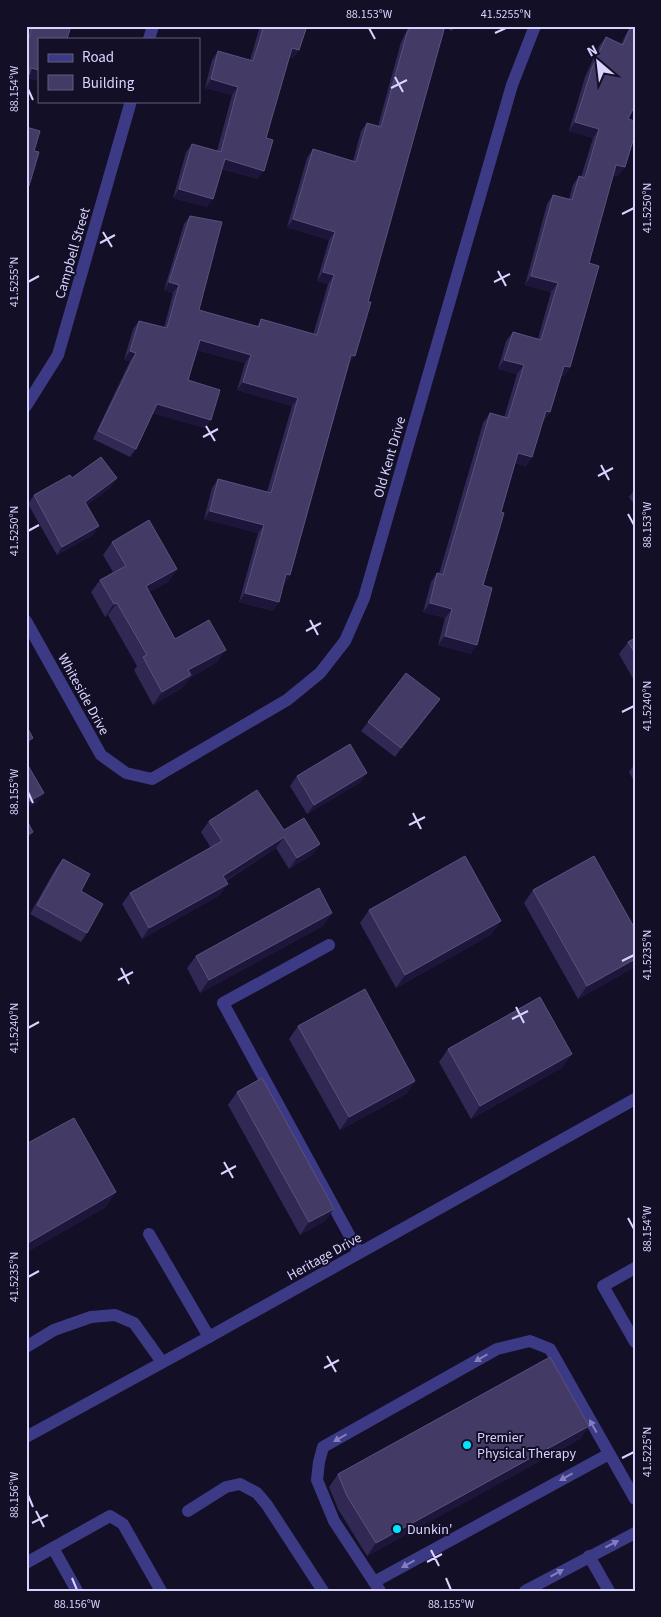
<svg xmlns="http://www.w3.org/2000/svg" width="661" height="1617" viewBox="0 0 661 1617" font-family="'Source Sans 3',sans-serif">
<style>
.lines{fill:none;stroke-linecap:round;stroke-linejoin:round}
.service{stroke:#3d3a85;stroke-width:12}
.minor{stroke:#3d3a85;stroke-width:12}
.wall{fill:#312854}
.shaded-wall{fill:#1d163a}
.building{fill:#433a66;stroke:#5a527e}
.oneway{fill:#837fbc}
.ticks{fill:none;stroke:#d9d4ff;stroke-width:2}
.poi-dot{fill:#00e5ff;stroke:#130f26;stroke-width:2}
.labels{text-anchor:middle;stroke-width:4;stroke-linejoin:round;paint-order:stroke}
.street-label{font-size:14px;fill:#d9d4ff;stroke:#130f26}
.poi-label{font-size:14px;fill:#d9d4ff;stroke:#130f26;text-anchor:start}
.neatline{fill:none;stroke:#d9d4ff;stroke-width:2}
.ticks-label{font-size:12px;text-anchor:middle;fill:#d9d4ff}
</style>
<rect width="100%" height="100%" fill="#130f26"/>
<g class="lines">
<!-- service -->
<g class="service">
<path d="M 329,945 L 223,1003 L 359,1253"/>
<path d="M 149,1234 L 209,1337"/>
<path d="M 635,1268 L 603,1286 L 635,1342"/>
<path d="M 26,1347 L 54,1330 L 91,1317 L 115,1315 L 134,1323 L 162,1362"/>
<path d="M 188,1511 L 226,1487 L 240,1484 L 257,1493 L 267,1505 L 323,1591"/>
<path d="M 53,1548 L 77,1591"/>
<path d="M 589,1556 L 609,1591"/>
<path d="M 26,1563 L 110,1516 L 123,1524 L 161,1591"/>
<path d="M 374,1582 L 609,1454"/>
<path d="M 380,1591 L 334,1521 L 317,1480 L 319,1462 L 323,1447 L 497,1349 L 530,1341 L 550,1349 L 635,1499"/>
<path d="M 525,1591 L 635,1533"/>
</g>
<!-- minor -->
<g class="minor">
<path d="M 149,39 L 153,26"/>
<path d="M 26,406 L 58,355 L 131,101"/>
<path d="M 26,621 L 101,755 L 126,773 L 152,779 L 287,700 L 320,673 L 345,641 L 364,598 L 512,85 L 535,26"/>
<path d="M 26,1437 L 209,1337 L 635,1099"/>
</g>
</g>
<!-- wall -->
<g class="wall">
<path d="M 29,26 L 71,26 L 39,81 L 28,78 L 26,85 L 26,35 Z"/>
<path d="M 260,26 L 307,26 L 299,50 L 293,58 L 289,57 L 266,138 L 258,179 L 222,169 L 207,207 L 173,198 L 186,152 L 192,144 L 217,151 L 232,95 L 205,88 L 212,60 L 218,51 L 250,60 Z"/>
<path d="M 409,26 L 455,26 L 452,31 L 445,27 L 349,365 L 290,575 L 284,584 L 273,611 L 239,602 L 258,533 L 204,519 L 212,488 L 218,479 L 267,492 L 292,406 L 237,390 L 245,363 L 197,350 L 188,380 L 211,420 L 205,428 L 152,413 L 136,449 L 130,457 L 93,439 L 130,361 L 124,360 L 133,329 L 139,321 L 164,328 L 173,293 L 164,290 L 184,224 L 190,216 L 199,310 L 257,326 L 261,319 L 313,335 L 328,284 L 317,281 L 329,240 L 287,227 L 307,158 L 313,149 L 353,161 L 361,131 L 367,123 L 378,126 L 401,42 Z"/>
<path d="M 631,26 L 635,26 L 625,167 L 618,176 L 613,175 L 589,263 L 570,367 L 564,376 L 561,376 L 550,412 L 544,421 L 543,421 L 532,457 L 526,466 L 515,463 L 501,512 L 483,585 L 471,654 L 438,645 L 445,618 L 423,612 L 431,582 L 437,573 L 439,574 L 483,423 L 490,413 L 504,418 L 517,374 L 498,369 L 506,341 L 513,332 L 538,339 L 551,292 L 525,285 L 547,204 L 553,195 L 569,199 L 573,185 L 579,176 L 581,177 L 593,138 L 569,131 L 585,77 L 599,46 L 606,37 L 621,44 L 626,34 Z"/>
<path d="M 72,478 L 111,487 L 87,505 L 93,535 L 57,555 L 28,504 L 34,495 Z"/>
<path d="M 635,489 L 635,506 L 629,497 Z"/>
<path d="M 112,542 L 177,569 L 168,582 L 149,592 L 175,639 L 217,662 L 190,678 L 182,688 L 153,705 L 134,670 L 137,666 L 108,615 L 105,617 L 91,592 L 100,580 L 113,572 L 103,555 Z"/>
<path d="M 635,638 L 635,682 L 619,654 L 628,642 Z"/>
<path d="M 440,699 L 395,757 L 361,731 L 368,722 Z"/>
<path d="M 635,764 L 635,783 L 629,772 Z"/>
<path d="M 297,776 L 361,782 L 307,814 L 290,786 Z"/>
<path d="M 209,821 L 284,830 L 320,844 L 312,855 L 289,869 L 276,848 L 226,881 L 220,895 L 142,939 L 122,904 L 130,893 L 211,848 L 201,832 Z"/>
<path d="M 63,859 L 81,891 L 87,933 L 81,942 L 30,914 L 56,868 Z"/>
<path d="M 533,890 L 635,929 L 635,967 L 578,999 L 524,903 Z"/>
<path d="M 369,910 L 492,934 L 396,988 L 360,923 Z"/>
<path d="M 332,913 L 323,926 L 200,993 L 187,968 L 196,956 Z"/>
<path d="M 298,1026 L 415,1081 L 406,1094 L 340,1130 L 289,1039 Z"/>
<path d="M 448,1049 L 563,1067 L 471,1119 L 439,1062 Z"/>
<path d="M 237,1092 L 334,1209 L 325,1221 L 300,1235 L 228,1105 Z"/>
<path d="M 589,1426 L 580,1439 L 367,1556 L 338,1509 L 329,1487 L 338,1474 Z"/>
</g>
<!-- shaded-wall -->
<g class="shaded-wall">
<path d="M 292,48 L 299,50 L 293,58 L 286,56 Z"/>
<path d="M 31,68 L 39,70 L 39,81 L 26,77 Z"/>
<path d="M 211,79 L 238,87 L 232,95 L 205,88 Z"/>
<path d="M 575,122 L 599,129 L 593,138 L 569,131 Z"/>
<path d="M 225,159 L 264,171 L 258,179 L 219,168 Z"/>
<path d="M 616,165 L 625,167 L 618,176 L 610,174 Z"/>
<path d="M 179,189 L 213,199 L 207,207 L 173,198 Z"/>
<path d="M 293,219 L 335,232 L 329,240 L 287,227 Z"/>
<path d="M 323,272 L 334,275 L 328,284 L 317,281 Z"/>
<path d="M 531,276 L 558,283 L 551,292 L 525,285 Z"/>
<path d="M 169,282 L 179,285 L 173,293 L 164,290 Z"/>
<path d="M 200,340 L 251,355 L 245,363 L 194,349 Z"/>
<path d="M 130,351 L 136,353 L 130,361 L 124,360 Z"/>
<path d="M 351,355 L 355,356 L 349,365 Z"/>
<path d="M 504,360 L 524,365 L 517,374 L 498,369 Z"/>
<path d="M 564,366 L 570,367 L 564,376 L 558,375 Z"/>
<path d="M 243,382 L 298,398 L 292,406 L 237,390 Z"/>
<path d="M 157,404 L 211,420 L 205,428 L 151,413 Z"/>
<path d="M 546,411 L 550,412 L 544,421 L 539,420 Z"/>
<path d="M 518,453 L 532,457 L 526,466 L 511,462 Z"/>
<path d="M 117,478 L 111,487 L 80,510 L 85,502 Z"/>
<path d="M 210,511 L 264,525 L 258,533 L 204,519 Z"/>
<path d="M 99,526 L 93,535 L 57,555 L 62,547 Z"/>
<path d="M 177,569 L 168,582 L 137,599 L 146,586 Z"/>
<path d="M 286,574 L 290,575 L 284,584 L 280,583 Z"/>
<path d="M 245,593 L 279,602 L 273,611 L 239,602 Z"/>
<path d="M 117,603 L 108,615 L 105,617 L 114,604 Z"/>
<path d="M 430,603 L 452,609 L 445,618 L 423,612 Z"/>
<path d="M 445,636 L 477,645 L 471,654 L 438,645 Z"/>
<path d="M 226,650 L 217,662 L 190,678 L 182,688 L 153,705 L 162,692 L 188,670 Z"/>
<path d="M 440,699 L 434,708 L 395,757 L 401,748 Z"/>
<path d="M 33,738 L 26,748 L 26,742 Z"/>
<path d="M 367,773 L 361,782 L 307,814 L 314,805 Z"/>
<path d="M 44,793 L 37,803 L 26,809 L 26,803 Z"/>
<path d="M 33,832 L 26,842 L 26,836 Z"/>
<path d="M 284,837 L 276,848 L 215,887 L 223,876 Z"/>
<path d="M 320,844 L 312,855 L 289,869 L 297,858 Z"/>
<path d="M 228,884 L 220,895 L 142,939 L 149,928 Z"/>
<path d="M 332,913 L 323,926 L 200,993 L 209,980 Z"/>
<path d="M 501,921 L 492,934 L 396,988 L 405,975 Z"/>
<path d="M 635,959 L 635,967 L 578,999 L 587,986 Z"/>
<path d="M 572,1054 L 563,1067 L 471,1119 L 480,1106 Z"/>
<path d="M 415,1081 L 406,1094 L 340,1130 L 349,1117 Z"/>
<path d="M 116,1192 L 105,1208 L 26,1253 L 26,1244 Z"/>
<path d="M 334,1209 L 325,1221 L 300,1235 L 309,1222 Z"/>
<path d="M 589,1426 L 580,1439 L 367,1556 L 376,1543 Z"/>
</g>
<!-- building -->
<g class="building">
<path d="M 32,26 L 71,26 L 67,39 L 39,39 L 39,70 L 31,68 L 26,85 L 26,37 L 29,38 Z"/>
<path d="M 264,26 L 307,26 L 299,50 L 292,48 L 266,138 L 273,140 L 264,171 L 225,159 L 213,199 L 179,189 L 192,144 L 221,152 L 238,87 L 211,79 L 218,51 L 253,61 Z"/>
<path d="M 411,26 L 445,26 L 368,302 L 371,302 L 355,356 L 351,355 L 290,575 L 286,574 L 279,602 L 245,593 L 264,525 L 210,511 L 218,479 L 271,493 L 298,398 L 243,382 L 251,355 L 200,340 L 188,380 L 220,390 L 211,420 L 157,404 L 136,449 L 98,431 L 136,353 L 130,351 L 139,321 L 167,328 L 179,285 L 169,282 L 190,216 L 222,222 L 199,310 L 259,327 L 261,319 L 317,335 L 334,275 L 323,272 L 335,232 L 293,219 L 313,149 L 356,162 L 367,123 L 381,127 L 407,33 Z"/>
<path d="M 631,26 L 635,26 L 635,105 L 628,119 L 635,121 L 635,134 L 625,167 L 616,165 L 589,263 L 599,266 L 570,367 L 564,366 L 550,412 L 546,411 L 532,457 L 518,453 L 501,512 L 504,513 L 483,585 L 492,588 L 477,645 L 445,636 L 452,609 L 430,603 L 437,573 L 443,575 L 490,413 L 508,418 L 524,365 L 504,360 L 513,332 L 541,340 L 558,283 L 531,276 L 553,195 L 572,200 L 579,176 L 585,178 L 599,129 L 575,122 L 592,68 L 606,37 L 623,45 Z"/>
<path d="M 26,127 L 40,131 L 34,151 L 39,152 L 29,186 L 27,185 L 26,189 Z"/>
<path d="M 101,457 L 117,478 L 85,502 L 99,526 L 62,547 L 34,495 L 70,475 L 72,478 Z"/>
<path d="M 149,520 L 177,569 L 146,586 L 175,639 L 209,620 L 226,650 L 188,670 L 191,675 L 162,692 L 143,657 L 147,655 L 117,603 L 114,604 L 100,580 L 126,566 L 112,542 Z"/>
<path d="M 635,638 L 635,653 L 628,642 Z"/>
<path d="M 406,673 L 440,699 L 401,748 L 368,722 Z"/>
<path d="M 26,725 L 33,738 L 26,742 Z"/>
<path d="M 350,744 L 367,773 L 314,805 L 297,776 Z"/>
<path d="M 26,762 L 44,793 L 26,803 Z"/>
<path d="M 257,790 L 284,830 L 304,818 L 320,844 L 297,858 L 284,837 L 223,876 L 228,884 L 149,928 L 130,893 L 222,841 L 209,821 Z"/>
<path d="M 26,819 L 33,832 L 26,836 Z"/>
<path d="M 465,856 L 501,921 L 405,975 L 369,910 Z"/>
<path d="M 594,856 L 635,929 L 635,959 L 587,986 L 533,890 Z"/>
<path d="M 63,859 L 90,874 L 81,891 L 103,904 L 87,933 L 37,905 Z"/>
<path d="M 319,888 L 332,913 L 209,980 L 196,956 Z"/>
<path d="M 365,989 L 415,1081 L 349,1117 L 298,1026 Z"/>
<path d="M 540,997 L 572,1054 L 480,1106 L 448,1049 Z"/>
<path d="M 262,1078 L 334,1209 L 309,1222 L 237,1092 Z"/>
<path d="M 74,1118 L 116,1192 L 26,1244 L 26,1144 Z"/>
<path d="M 550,1357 L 589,1426 L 376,1543 L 347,1496 L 338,1474 Z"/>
</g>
<!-- one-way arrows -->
<defs><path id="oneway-solid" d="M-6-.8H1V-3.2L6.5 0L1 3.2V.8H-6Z" transform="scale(1.25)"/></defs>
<g class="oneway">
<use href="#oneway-solid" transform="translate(481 1358) rotate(150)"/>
<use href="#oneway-solid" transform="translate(593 1426) rotate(-119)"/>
<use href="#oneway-solid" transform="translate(340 1438) rotate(150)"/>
<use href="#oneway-solid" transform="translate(566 1477) rotate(151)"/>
<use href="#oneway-solid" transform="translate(612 1544) rotate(-27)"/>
<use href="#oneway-solid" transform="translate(408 1564) rotate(151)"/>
<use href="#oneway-solid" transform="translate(557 1573) rotate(-29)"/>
</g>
<!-- ticks -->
<path class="ticks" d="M 369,28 L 375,39M 495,33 L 506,28M 395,77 L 403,92M 391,88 L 407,80M 28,89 L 33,100M 622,214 L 634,208M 103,232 L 112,247M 100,243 L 115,235M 498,271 L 506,286M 28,282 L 39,276M 494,282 L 510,274M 206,426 L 215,441M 203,437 L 218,429M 601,465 L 609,480M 598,476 L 613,468M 628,514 L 634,525M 28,531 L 39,525M 310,620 L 318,635M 306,631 L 321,623M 622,712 L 634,706M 28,792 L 33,803M 413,813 L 421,829M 409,825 L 425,817M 622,961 L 634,955M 121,968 L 129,984M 118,980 L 133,972M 516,1007 L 524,1023M 512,1019 L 528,1011M 28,1028 L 39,1022M 224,1162 L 233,1178M 221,1174 L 236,1166M 628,1218 L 634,1229M 28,1277 L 39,1271M 327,1356 L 336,1372M 324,1368 L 339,1360M 622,1458 L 634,1452M 28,1495 L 33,1507M 36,1511 L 44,1527M 32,1523 L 48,1515M 431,1550 L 439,1566M 427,1562 L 442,1554M 72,1578 L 77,1590M 446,1578 L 451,1590"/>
<!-- markers -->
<g class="poi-dot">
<circle cx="467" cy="1445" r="5"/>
<circle cx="397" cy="1529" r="5"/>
</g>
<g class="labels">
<!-- street labels -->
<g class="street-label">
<text transform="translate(72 253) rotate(-74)" y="5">Campbell Street</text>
<text transform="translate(389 457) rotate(-74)" y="5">Old Kent Drive</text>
<text transform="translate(84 694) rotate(61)" y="5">Whiteside Drive</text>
<text transform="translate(324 1256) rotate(-29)" y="5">Heritage Drive</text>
</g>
<!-- poi labels -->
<g class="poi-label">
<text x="477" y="1442">Premier<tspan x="477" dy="16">Physical Therapy</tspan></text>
<text x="407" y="1534">Dunkin'</text>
</g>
</g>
<!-- border -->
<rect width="661" height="1617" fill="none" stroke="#130f26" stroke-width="55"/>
<!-- legend -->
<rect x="38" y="38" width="162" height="65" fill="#130f26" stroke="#625e7d"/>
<rect x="48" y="54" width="25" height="8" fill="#3d3a85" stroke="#625e7d"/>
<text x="82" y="62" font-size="15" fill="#d9d4ff">Road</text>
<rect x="48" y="75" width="25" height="15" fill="#433a66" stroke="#625e7d"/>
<text x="82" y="88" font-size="15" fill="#d9d4ff">Building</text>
<!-- north arrow -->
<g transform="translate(598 62) rotate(332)" stroke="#130f26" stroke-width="4" paint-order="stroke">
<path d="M0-4L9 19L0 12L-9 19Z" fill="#d9d4ff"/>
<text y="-8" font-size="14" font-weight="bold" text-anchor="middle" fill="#d9d4ff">N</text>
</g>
<rect x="28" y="28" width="606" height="1562" class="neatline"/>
<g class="ticks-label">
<text x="369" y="18">88.153°W</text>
<text x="506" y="18">41.5255°N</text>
<text transform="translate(14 89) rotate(-90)" y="4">88.154°W</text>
<text transform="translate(647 208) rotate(-90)" y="4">41.5250°N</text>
<text transform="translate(14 282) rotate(-90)" y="4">41.5255°N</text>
<text transform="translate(647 525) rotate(-90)" y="4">88.153°W</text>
<text transform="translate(14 531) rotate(-90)" y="4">41.5250°N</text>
<text transform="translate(647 706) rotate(-90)" y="4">41.5240°N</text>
<text transform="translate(14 792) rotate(-90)" y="4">88.155°W</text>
<text transform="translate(647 955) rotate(-90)" y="4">41.5235°N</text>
<text transform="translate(14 1028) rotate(-90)" y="4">41.5240°N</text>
<text transform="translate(647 1229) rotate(-90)" y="4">88.154°W</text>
<text transform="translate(14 1277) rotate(-90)" y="4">41.5235°N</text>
<text transform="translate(647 1452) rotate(-90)" y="4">41.5225°N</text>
<text transform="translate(14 1495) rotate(-90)" y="4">88.156°W</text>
<text x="77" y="1608">88.156°W</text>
<text x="451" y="1608">88.155°W</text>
</g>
</svg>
